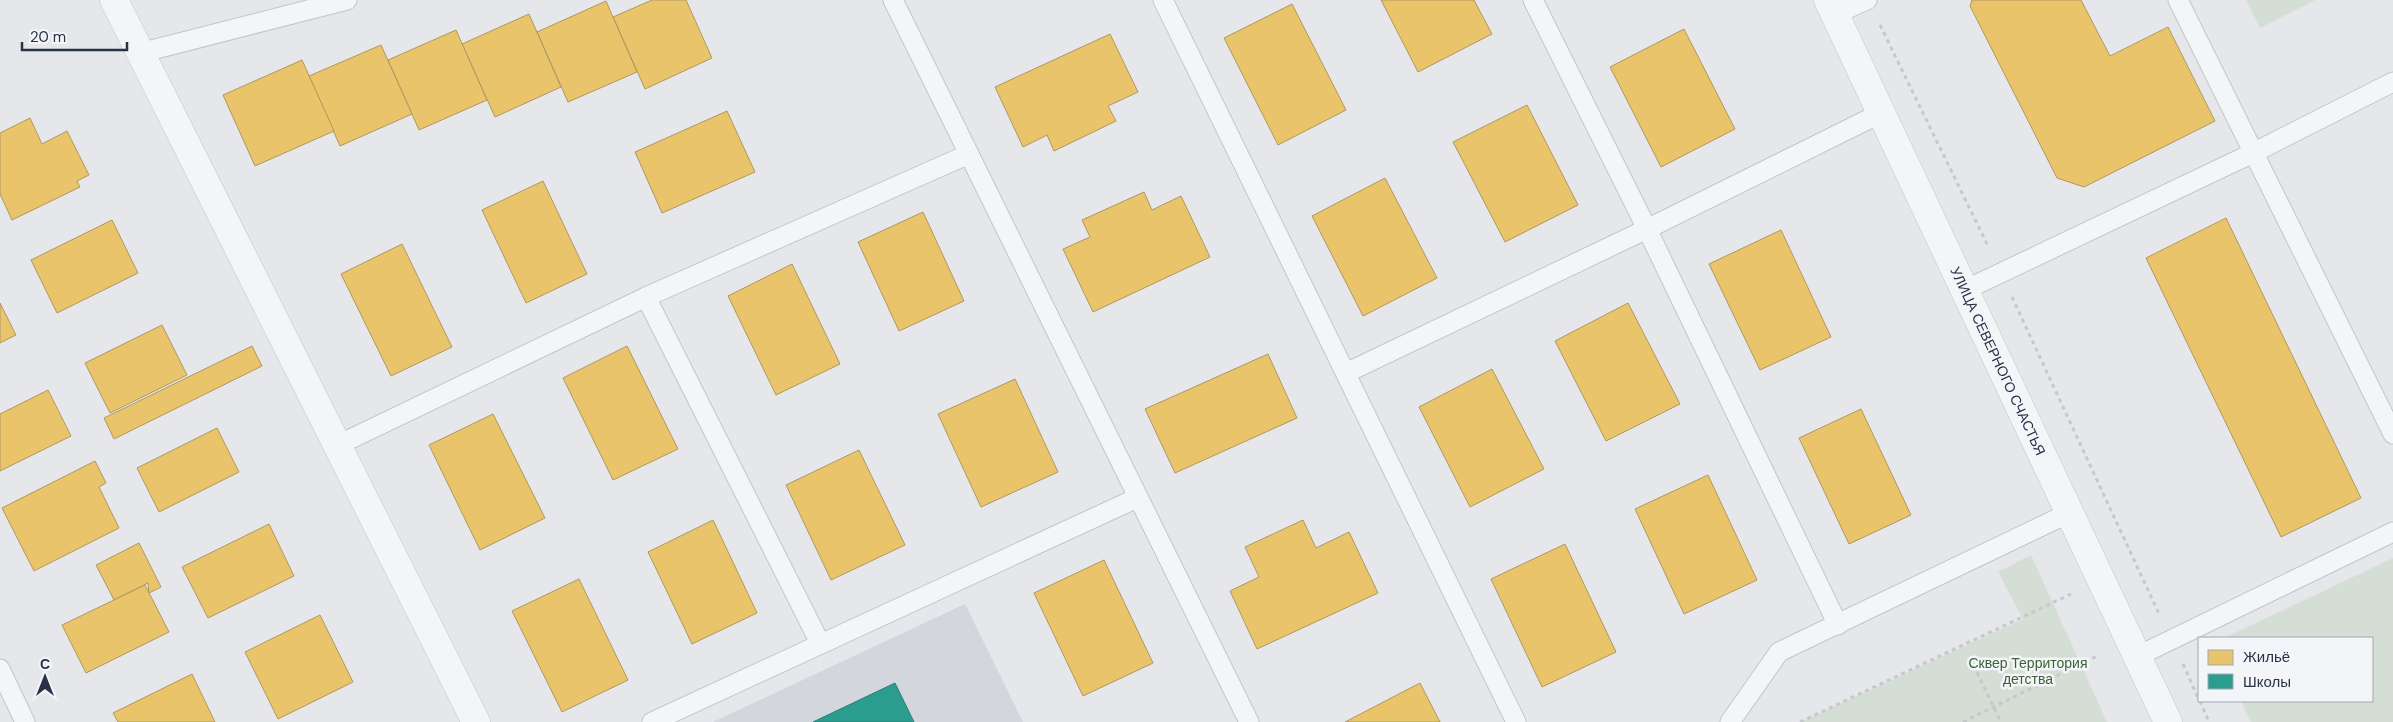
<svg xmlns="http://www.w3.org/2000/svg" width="2393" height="722" viewBox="0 0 2393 722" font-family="'DM Sans',sans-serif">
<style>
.built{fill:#d3d6dd}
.green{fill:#d4ded5}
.homes{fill:#e9c46a;stroke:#af985f}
.schools{fill:#2a9d8f;stroke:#2a7d79}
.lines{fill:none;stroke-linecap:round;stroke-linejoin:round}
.service-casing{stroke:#c3c5c8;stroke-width:21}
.minor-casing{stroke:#c3c5c8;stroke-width:29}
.path{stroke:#c6c8cd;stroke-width:3;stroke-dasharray:4 4;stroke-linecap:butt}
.service{stroke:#f4f5f7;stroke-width:19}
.minor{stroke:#f4f5f7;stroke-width:28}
.labels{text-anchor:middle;stroke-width:5;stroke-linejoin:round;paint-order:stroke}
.street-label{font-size:14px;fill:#293246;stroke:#f3f5f9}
.park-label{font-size:14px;fill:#3c6235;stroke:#f3f5f9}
</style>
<rect width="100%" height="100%" fill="#e5e7ea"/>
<!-- built -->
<path class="built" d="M 965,604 L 1023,722 L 713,722 Z"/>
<!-- green -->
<g class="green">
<path d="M 2246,0 L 2315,0 L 2260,28 Z"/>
<path d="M 2031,555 L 2107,722 L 1801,722 L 2023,619 L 1998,572 Z"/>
<path d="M 2393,558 L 2393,722 L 2251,722 L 2241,701 L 2372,701 L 2372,638 L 2224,638 Z"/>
</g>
<!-- homes -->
<g class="homes">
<path d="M 652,0 L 686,0 L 712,58 L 645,89 L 613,17 Z"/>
<path d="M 1381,0 L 1474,0 L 1492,34 L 1418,72 Z"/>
<path d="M 1972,0 L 2081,0 L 2110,56 L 2168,27 L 2215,121 L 2084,187 L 2057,178 L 1970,6 Z"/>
<path d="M 606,1 L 637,72 L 568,102 L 537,32 Z"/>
<path d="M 1292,4 L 1346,110 L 1278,145 L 1224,38 Z"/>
<path d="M 529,14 L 561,87 L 495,117 L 462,44 Z"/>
<path d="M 1684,29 L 1735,129 L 1661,167 L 1610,67 Z"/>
<path d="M 456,30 L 487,100 L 419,130 L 388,60 Z"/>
<path d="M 1110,34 L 1138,92 L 1108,106 L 1116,121 L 1054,151 L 1047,135 L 1023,147 L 995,87 Z"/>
<path d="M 381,45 L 412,114 L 340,146 L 309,76 Z"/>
<path d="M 302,60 L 334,131 L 255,166 L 223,95 Z"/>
<path d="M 1527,105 L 1578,205 L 1505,242 L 1453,142 Z"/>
<path d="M 727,111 L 755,172 L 662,213 L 635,152 Z"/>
<path d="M 30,118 L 42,144 L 67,131 L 89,175 L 77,181 L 80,187 L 12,220 L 0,194 L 0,133 Z"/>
<path d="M 1385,178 L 1437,278 L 1363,316 L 1312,216 Z"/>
<path d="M 543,181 L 587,274 L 526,303 L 482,210 Z"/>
<path d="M 1144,192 L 1152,210 L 1181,196 L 1210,257 L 1093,312 L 1063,249 L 1090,237 L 1082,220 Z"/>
<path d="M 923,212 L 964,301 L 899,331 L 858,242 Z"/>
<path d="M 2226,218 L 2361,498 L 2281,537 L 2146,258 Z"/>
<path d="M 112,220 L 138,273 L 57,313 L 31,260 Z"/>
<path d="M 1781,230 L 1831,337 L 1760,370 L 1709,264 Z"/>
<path d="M 402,244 L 452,347 L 391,376 L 341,274 Z"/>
<path d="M 792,264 L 840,364 L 776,395 L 728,296 Z"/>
<path d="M 0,303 L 16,335 L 0,343 Z"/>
<path d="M 1628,303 L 1680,404 L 1606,441 L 1555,341 Z"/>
<path d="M 162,325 L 187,375 L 110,413 L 85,363 Z"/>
<path d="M 252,346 L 262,366 L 114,439 L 104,418 Z"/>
<path d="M 627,346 L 678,449 L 613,480 L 563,378 Z"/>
<path d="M 1268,354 L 1297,418 L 1175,473 L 1145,409 Z"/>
<path d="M 1492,369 L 1544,469 L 1470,507 L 1419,407 Z"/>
<path d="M 1015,379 L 1058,472 L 981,507 L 938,414 Z"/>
<path d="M 48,390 L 71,436 L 0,471 L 0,414 Z"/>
<path d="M 1861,409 L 1911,515 L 1849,544 L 1799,438 Z"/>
<path d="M 493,414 L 545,518 L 480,550 L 429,445 Z"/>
<path d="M 217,428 L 239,472 L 159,512 L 137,468 Z"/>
<path d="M 859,450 L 905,545 L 831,580 L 786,485 Z"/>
<path d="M 95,461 L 106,483 L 99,487 L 119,528 L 34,571 L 2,508 Z"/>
<path d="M 1708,475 L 1757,580 L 1684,614 L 1635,509 Z"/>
<path d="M 713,520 L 757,613 L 692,644 L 648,552 Z"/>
<path d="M 1303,520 L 1316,548 L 1349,532 L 1378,593 L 1257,649 L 1230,591 L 1259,577 L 1245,547 Z"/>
<path d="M 269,524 L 294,576 L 208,618 L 182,567 Z"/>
<path d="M 139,543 L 161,587 L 149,593 L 148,583 L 114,600 L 96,565 Z"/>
<path d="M 1565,544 L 1616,652 L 1542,687 L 1491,579 Z"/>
<path d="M 1104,560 L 1153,663 L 1083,696 L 1034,593 Z"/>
<path d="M 579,579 L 628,680 L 562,712 L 512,611 Z"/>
<path d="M 145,585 L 169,632 L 86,673 L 62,625 Z"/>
<path d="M 320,615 L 353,682 L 278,719 L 245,652 Z"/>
<path d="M 192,674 L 215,722 L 118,722 L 113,713 Z"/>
<path d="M 1420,683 L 1440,722 L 1345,722 Z"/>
</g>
<!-- schools -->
<path class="schools" d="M 895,683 L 914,722 L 813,722 Z"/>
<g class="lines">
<defs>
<g id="service">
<path d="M 893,0 L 1249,722"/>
<path d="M 1163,0 L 1516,722"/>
<path d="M 2178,0 L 2393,434"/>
<path d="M 1835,14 L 1867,0"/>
<path d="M 140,53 L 347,0"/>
<path d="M 1965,290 L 2255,152 L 2393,82"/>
<path d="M 646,297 L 820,643"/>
<path d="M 1346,373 L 1647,229 L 1533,0"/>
<path d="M 338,445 L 646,297 L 969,154"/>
<path d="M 1838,625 L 1647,229 L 1881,113"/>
<path d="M 2138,656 L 2393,532"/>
<path d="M 0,669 L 25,722"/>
<path d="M 652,722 L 1137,498"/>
<path d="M 1730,722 L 1779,652 L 2069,513"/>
</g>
<g id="minor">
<path d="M 114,0 L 476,722"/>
<path d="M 1828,0 L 2168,722"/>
</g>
</defs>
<!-- service casing -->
<use href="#service" class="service-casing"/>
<!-- minor casing -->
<use href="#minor" class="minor-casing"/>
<!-- path -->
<g class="path">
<path d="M 1880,25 L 1989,248"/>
<path d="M 2012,297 L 2160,616"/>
<path d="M 1970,658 L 2001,722"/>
<path d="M 2183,664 L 2199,700"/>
<path d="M 2200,701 L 2209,722"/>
<path d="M 1800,722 L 2071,594"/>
<path d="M 1963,722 L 2099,655"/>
</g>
<!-- service -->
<use href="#service" class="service"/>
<!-- minor -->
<use href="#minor" class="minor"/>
</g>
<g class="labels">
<!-- street labels -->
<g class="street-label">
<text transform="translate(1998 361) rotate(65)" y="5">УЛИЦА СЕВЕРНОГО СЧАСТЬЯ</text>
</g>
<!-- park labels -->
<g class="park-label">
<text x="2028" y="668">Сквер Территория<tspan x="2028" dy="16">детства</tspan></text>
</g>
</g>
<!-- legend -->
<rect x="2198" y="637" width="175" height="65" fill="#f3f5f9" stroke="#a2a7b1"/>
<rect x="2208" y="650" width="25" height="15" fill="#e9c46a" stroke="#a2a7b1"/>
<text x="2243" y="662" font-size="15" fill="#293246">Жильё</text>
<rect x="2208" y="674" width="25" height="15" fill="#2a9d8f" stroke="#a2a7b1"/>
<text x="2243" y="687" font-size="15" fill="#293246">Школы</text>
<!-- north arrow -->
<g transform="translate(45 677)" stroke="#f3f5f9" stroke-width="4" paint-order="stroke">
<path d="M0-4L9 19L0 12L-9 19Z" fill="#293246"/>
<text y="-8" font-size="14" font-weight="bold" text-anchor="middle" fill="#293246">С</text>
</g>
<!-- scale -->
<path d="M22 42v8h105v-8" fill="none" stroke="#293246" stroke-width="2.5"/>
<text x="30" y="42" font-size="15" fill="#293246" stroke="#f3f5f9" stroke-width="4" paint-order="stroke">20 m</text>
</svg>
